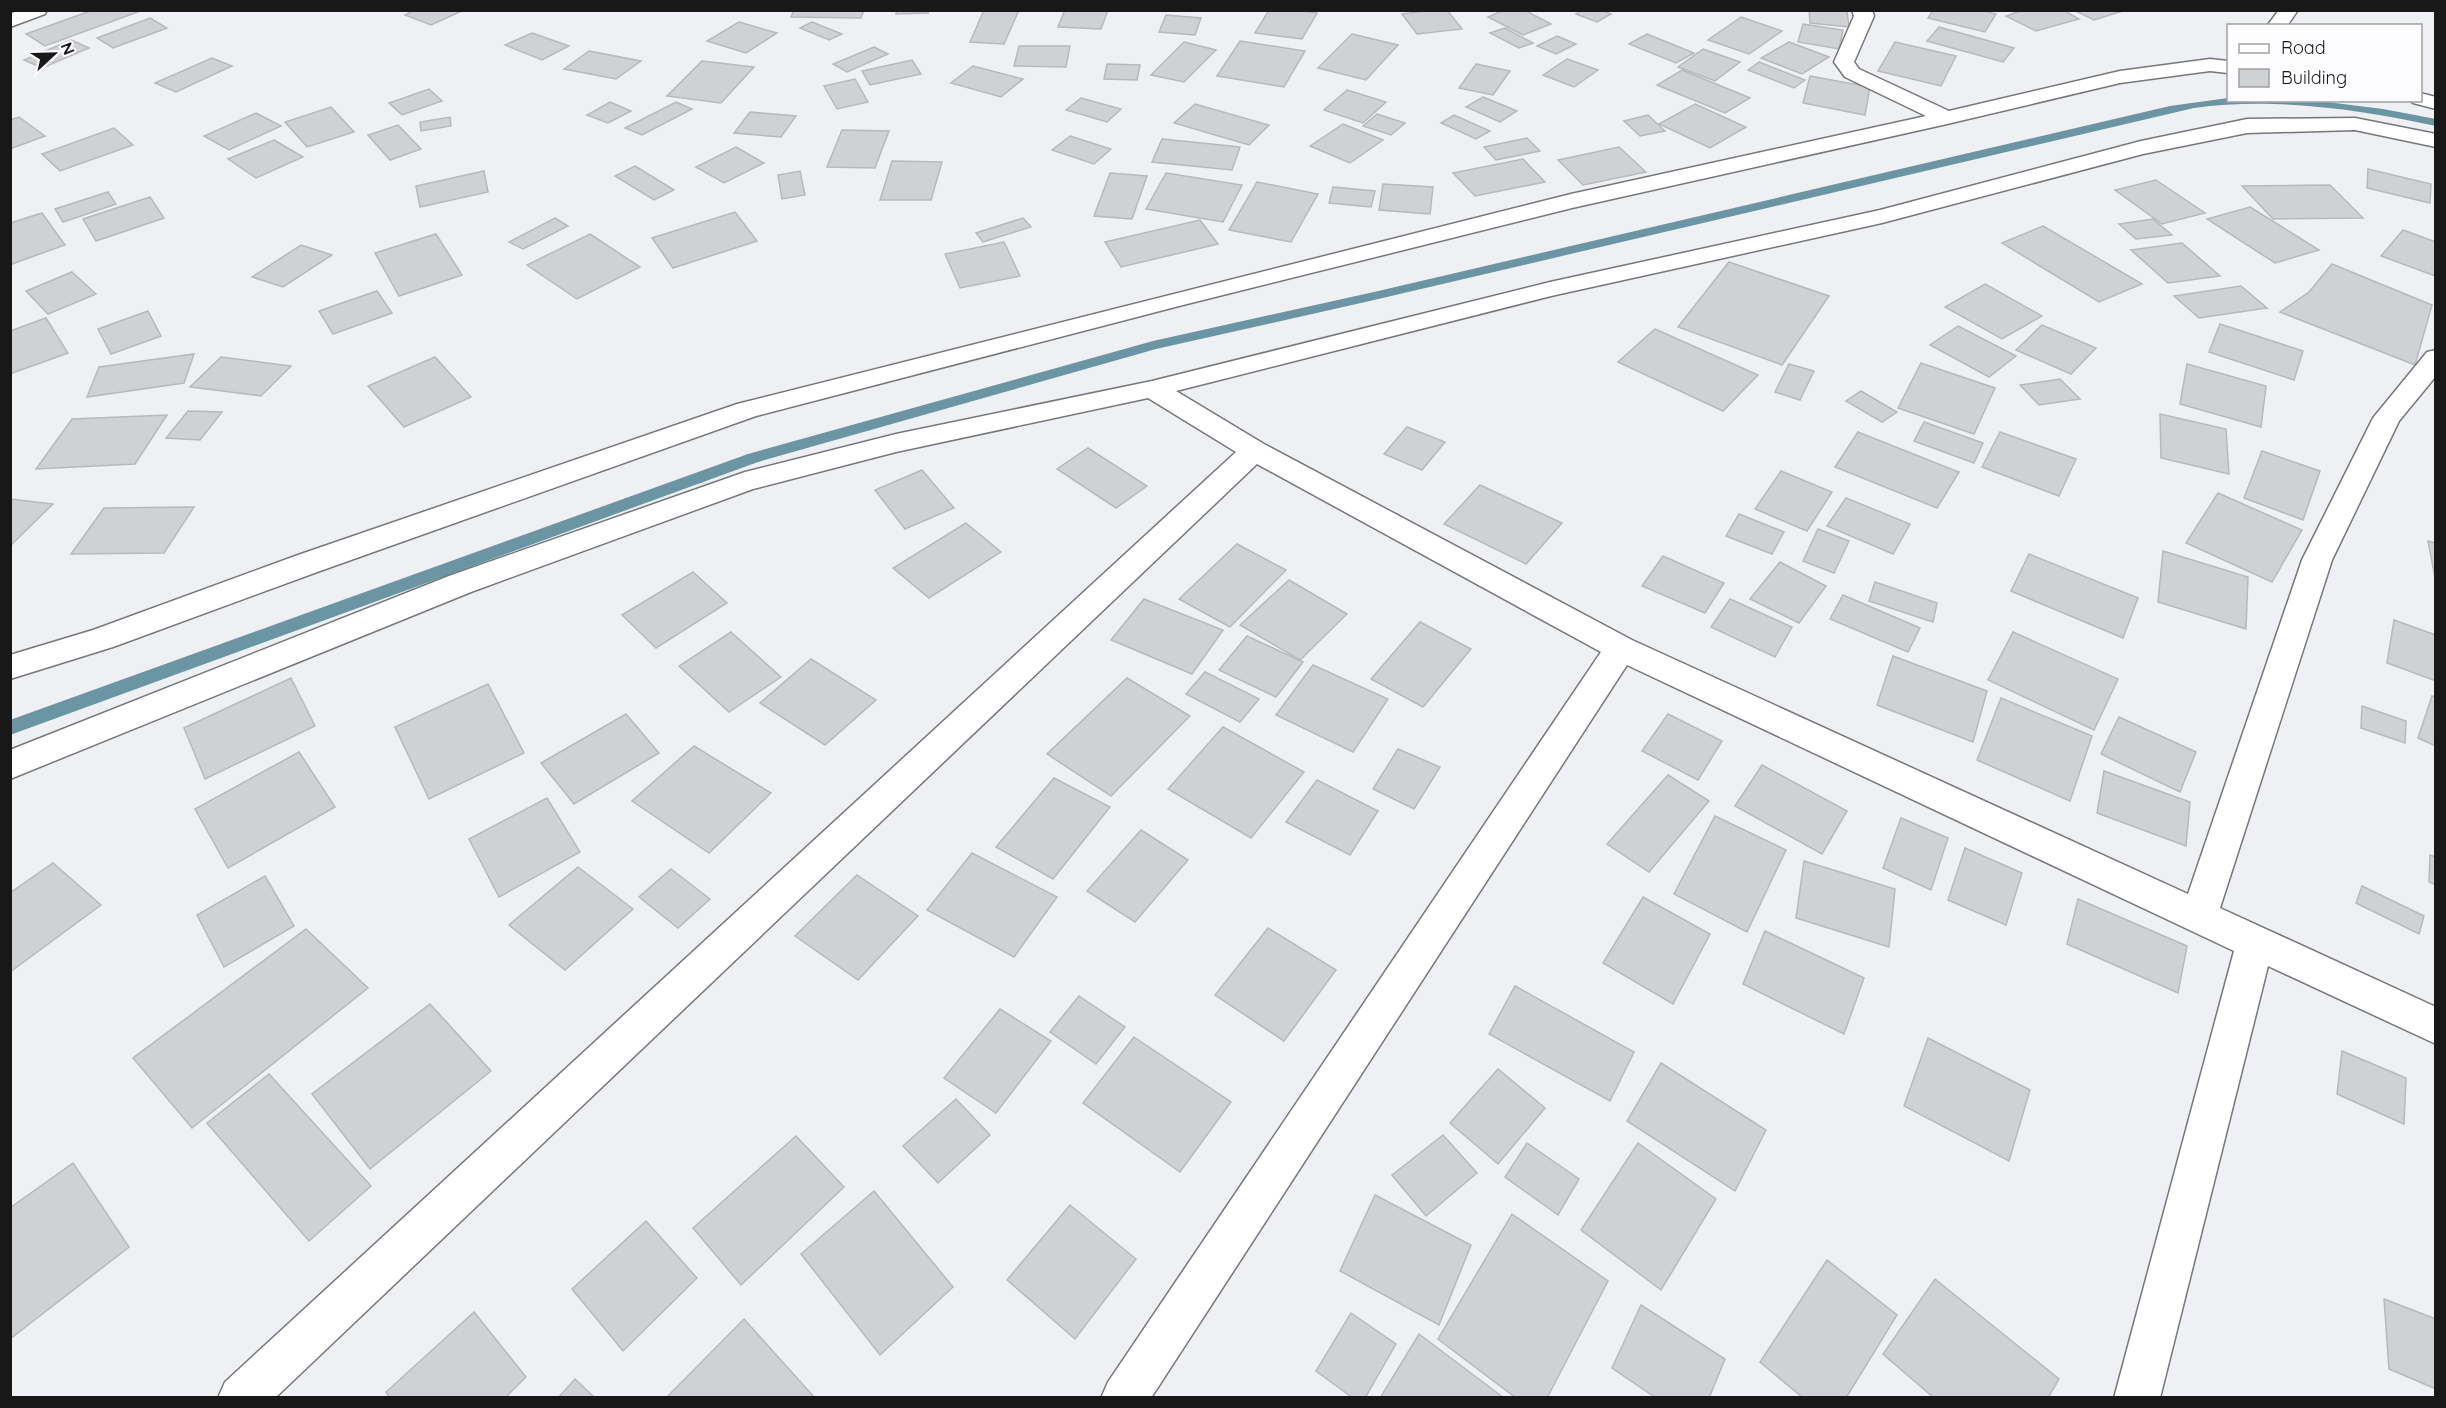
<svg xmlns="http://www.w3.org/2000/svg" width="2446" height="1408" viewBox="0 0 2446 1408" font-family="Quicksand,sans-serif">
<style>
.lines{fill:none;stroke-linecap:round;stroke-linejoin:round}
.stream{fill:#6b95a3;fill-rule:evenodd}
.building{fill:#d0d1d4;stroke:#b7b9bc;stroke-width:1.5}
.minor-casing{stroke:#76777a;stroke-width:3}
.tertiary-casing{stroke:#76777a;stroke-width:3}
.minor{fill:#fff;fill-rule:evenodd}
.tertiary{fill:#fff;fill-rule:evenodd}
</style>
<rect width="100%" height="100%" fill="#eef0f3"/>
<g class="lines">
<!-- stream -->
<path class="stream" d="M 2228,98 L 2228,100 L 2327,102 L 2383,109 L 2436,119 L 2436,126 C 2358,109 2274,97 2194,108 L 1374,300 L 1156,349 L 758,462 L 10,735 L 10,720 L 748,454 L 1153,341 L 1374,292 L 2170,106 Z"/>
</g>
<!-- building -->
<g class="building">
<path d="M 93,10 L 143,10 L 45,46 L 26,34 Z"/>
<path d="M 415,10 L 464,10 L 431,25 L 405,15 Z"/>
<path d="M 794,10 L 864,10 L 861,18 L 791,17 Z"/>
<path d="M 897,10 L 929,10 L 928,13 L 896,14 Z"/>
<path d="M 984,10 L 1019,10 L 1004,44 L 970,42 Z"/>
<path d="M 1065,10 L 1108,10 L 1101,29 L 1058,27 Z"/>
<path d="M 1269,10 L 1297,10 L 1317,13 L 1302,39 L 1255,33 Z"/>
<path d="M 1432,10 L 1447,10 L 1462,29 L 1417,34 L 1402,14 Z"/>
<path d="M 1504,10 L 1524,10 L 1551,24 L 1523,35 L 1488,17 Z"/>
<path d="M 1582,10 L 1602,10 L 1611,14 L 1597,22 L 1576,14 Z"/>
<path d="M 1809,10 L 1847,10 L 1849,27 L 1810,23 Z"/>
<path d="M 1933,10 L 1979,10 L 1996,14 L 1985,32 L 1928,18 Z"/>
<path d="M 2023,10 L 2063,10 L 2079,19 L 2036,31 L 2006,16 Z"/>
<path d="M 2074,10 L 2123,10 L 2123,11 L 2094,20 Z"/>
<path d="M 1166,15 L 1201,18 L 1195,35 L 1159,32 Z"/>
<path d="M 1741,17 L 1782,31 L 1749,54 L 1708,40 Z"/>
<path d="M 150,18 L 167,28 L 113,48 L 97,38 Z"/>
<path d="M 739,22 L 777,33 L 746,53 L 707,41 Z"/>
<path d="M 812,22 L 842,34 L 829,40 L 800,28 Z"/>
<path d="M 1803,24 L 1843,30 L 1839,49 L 1798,42 Z"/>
<path d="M 1939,27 L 2014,48 L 2003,62 L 1927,41 Z"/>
<path d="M 1505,28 L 1533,43 L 1519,48 L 1490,33 Z"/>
<path d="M 532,33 L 569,46 L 542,60 L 505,45 Z"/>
<path d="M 1352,34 L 1398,45 L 1366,80 L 1318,68 Z"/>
<path d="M 1647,34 L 1694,53 L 1676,63 L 1629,44 Z"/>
<path d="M 1557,36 L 1576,44 L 1556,54 L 1537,46 Z"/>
<path d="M 71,40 L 89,48 L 42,68 L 24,60 Z"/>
<path d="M 1240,41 L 1305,51 L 1284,87 L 1217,76 Z"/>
<path d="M 1184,42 L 1216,50 L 1184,82 L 1151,75 Z"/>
<path d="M 1789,42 L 1829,57 L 1802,74 L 1761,58 Z"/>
<path d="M 1895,42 L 1956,56 L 1941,86 L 1878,71 Z"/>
<path d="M 1019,46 L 1070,46 L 1066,67 L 1014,66 Z"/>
<path d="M 874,47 L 888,54 L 847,72 L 833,64 Z"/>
<path d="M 1703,49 L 1740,62 L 1715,81 L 1678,67 Z"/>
<path d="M 589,51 L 641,61 L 616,79 L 564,69 Z"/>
<path d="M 212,58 L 232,66 L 176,92 L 155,83 Z"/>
<path d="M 1567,59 L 1598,70 L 1574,87 L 1543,75 Z"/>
<path d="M 912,60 L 921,74 L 870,85 L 862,71 Z"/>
<path d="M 702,61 L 754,67 L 721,103 L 667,96 Z"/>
<path d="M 1759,62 L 1805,80 L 1794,88 L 1748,70 Z"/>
<path d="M 1107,64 L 1140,65 L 1137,80 L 1104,79 Z"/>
<path d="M 1476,64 L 1510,71 L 1493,95 L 1459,88 Z"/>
<path d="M 973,66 L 1023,79 L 1001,97 L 951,83 Z"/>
<path d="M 1682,70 L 1750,98 L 1725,113 L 1657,85 Z"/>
<path d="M 1810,76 L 1870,87 L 1865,115 L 1803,103 Z"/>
<path d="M 855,79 L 868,102 L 837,109 L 824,86 Z"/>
<path d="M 429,89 L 442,101 L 402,115 L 389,103 Z"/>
<path d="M 1347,90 L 1386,102 L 1363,123 L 1324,110 Z"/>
<path d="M 1483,97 L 1517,111 L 1500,122 L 1466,107 Z"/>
<path d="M 1081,98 L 1121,109 L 1107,122 L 1066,110 Z"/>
<path d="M 610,102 L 631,111 L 608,123 L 587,115 Z"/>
<path d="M 676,102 L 692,109 L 642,135 L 625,128 Z"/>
<path d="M 1195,104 L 1269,125 L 1249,145 L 1174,123 Z"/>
<path d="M 1695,104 L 1746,127 L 1710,148 L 1659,124 Z"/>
<path d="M 331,107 L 354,132 L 307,147 L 285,122 Z"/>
<path d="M 750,112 L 796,116 L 781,137 L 734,133 Z"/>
<path d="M 256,113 L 281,126 L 229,150 L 204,136 Z"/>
<path d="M 1377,114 L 1405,123 L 1391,135 L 1363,126 Z"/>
<path d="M 1454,115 L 1490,131 L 1476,139 L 1441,123 Z"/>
<path d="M 1648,115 L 1665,131 L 1640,136 L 1624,121 Z"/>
<path d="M 19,117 L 45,136 L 10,149 L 10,120 Z"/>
<path d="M 450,117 L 451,126 L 421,131 L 420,122 Z"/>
<path d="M 1343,124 L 1383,140 L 1350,163 L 1310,146 Z"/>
<path d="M 398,125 L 421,149 L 390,160 L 368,135 Z"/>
<path d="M 114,128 L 133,145 L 60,171 L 42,154 Z"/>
<path d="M 842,130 L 889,131 L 875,168 L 827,167 Z"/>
<path d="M 1070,136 L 1111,149 L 1094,164 L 1052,150 Z"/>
<path d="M 1527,138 L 1540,151 L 1496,160 L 1484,147 Z"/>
<path d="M 1162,139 L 1240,147 L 1232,170 L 1152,162 Z"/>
<path d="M 274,140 L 303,157 L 256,178 L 228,159 Z"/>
<path d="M 736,147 L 764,163 L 724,183 L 696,167 Z"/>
<path d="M 1619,147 L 1646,172 L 1583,185 L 1558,160 Z"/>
<path d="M 1523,159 L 1545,182 L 1475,196 L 1453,173 Z"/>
<path d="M 892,161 L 942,162 L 931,200 L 880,200 Z"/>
<path d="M 635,166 L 674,190 L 654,200 L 615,176 Z"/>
<path d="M 2368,169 L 2431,184 L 2430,203 L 2367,188 Z"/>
<path d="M 484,171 L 488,192 L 420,207 L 416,186 Z"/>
<path d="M 800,171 L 805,195 L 782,199 L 778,175 Z"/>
<path d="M 1110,173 L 1147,176 L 1132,219 L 1094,216 Z"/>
<path d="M 1166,173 L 1242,185 L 1223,222 L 1146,209 Z"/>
<path d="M 2156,180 L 2205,213 L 2162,224 L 2115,190 Z"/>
<path d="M 1257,182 L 1318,194 L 1291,242 L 1229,230 Z"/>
<path d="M 1383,184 L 1433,187 L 1430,214 L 1379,210 Z"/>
<path d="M 2330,185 L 2363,218 L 2273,219 L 2242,186 Z"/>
<path d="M 1333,187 L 1375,191 L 1371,207 L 1329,203 Z"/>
<path d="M 108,192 L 116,204 L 63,222 L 55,209 Z"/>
<path d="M 150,197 L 164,218 L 96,241 L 83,219 Z"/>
<path d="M 2250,207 L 2319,250 L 2275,263 L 2207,219 Z"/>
<path d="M 735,212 L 757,241 L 673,268 L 652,238 Z"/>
<path d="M 42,213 L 65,245 L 12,264 L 10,261 L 10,223 Z"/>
<path d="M 555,218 L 568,226 L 523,249 L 509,242 Z"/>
<path d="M 1023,218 L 1031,227 L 983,242 L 976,233 Z"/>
<path d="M 2153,219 L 2172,235 L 2136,239 L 2119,224 Z"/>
<path d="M 1200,220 L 1218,244 L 1121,267 L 1105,242 Z"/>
<path d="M 2043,226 L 2142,284 L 2099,302 L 2002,243 Z"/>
<path d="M 2403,230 L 2436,242 L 2435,276 L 2381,256 Z"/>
<path d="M 436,234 L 462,275 L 399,296 L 375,253 Z"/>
<path d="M 590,234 L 640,267 L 577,299 L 527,265 Z"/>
<path d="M 1004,242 L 1020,276 L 960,288 L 945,254 Z"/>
<path d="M 2182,243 L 2220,276 L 2168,283 L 2131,250 Z"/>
<path d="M 301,245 L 332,255 L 283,287 L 252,277 Z"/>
<path d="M 1729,262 L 1829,296 L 1782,365 L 1678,327 Z"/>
<path d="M 2332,264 L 2432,305 L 2415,365 L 2280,312 L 2309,292 Z"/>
<path d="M 72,272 L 96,294 L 48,314 L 26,291 Z"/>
<path d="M 1985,284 L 2042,316 L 2002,339 L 1945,307 Z"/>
<path d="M 2241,286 L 2267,308 L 2199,318 L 2174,296 Z"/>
<path d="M 377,291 L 392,313 L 333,334 L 319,311 Z"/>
<path d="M 148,311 L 161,336 L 111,354 L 98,329 Z"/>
<path d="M 46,318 L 68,353 L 10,374 L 10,331 Z"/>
<path d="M 2220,324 L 2303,351 L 2294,380 L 2209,352 Z"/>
<path d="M 2042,325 L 2096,348 L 2071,374 L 2016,350 Z"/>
<path d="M 1958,326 L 2016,356 L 1989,377 L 1930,345 Z"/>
<path d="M 1655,329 L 1758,375 L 1723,411 L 1618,362 Z"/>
<path d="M 194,354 L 184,383 L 87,397 L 99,367 Z"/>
<path d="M 221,357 L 291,366 L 261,396 L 190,387 Z"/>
<path d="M 435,357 L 471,397 L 404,427 L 368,386 Z"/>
<path d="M 1921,363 L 1995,388 L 1974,434 L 1898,408 Z"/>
<path d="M 1789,364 L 1814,371 L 1800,400 L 1775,392 Z"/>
<path d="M 2187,364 L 2266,386 L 2261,427 L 2180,404 Z"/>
<path d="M 2060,379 L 2080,399 L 2039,405 L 2020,385 Z"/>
<path d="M 1861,391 L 1897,412 L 1882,422 L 1846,401 Z"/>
<path d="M 188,411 L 222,412 L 200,440 L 166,438 Z"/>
<path d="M 2160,414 L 2226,429 L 2229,474 L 2161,458 Z"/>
<path d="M 167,415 L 135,464 L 36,469 L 72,419 Z"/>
<path d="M 1924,422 L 1983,443 L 1974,463 L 1914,441 Z"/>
<path d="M 1407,427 L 1445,442 L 1422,470 L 1384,454 Z"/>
<path d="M 1858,432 L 1959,472 L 1937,508 L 1835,467 Z"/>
<path d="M 2000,432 L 2076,459 L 2059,496 L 1982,467 Z"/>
<path d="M 1088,448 L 1147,486 L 1116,508 L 1057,469 Z"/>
<path d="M 2262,451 L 2320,471 L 2303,520 L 2244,498 Z"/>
<path d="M 922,470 L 954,508 L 905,529 L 875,490 Z"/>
<path d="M 1781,471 L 1832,492 L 1807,531 L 1755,509 Z"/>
<path d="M 1480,485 L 1562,523 L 1526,564 L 1444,524 Z"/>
<path d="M 2218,493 L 2302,530 L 2272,582 L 2186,543 Z"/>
<path d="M 1846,498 L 1910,524 L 1893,554 L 1827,526 Z"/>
<path d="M 10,499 L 53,504 L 10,546 Z"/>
<path d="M 194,507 L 164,553 L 71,554 L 104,508 Z"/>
<path d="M 1739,514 L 1784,532 L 1772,554 L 1726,536 Z"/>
<path d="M 966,523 L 1001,552 L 929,598 L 893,568 Z"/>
<path d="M 1818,529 L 1849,541 L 1834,573 L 1803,561 Z"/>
<path d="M 2428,541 L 2436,543 L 2436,583 Z"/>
<path d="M 1237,544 L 1286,570 L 1230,627 L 1179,599 Z"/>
<path d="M 2163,551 L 2248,577 L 2246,629 L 2158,602 Z"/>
<path d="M 2029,554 L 2138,598 L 2123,638 L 2011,591 Z"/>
<path d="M 1663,556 L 1724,583 L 1705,613 L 1642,586 Z"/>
<path d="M 1780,562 L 1826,586 L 1799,623 L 1750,599 Z"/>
<path d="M 693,572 L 727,603 L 656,648 L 622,615 Z"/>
<path d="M 1289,580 L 1347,614 L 1300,660 L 1240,625 Z"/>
<path d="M 1875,582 L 1937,603 L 1933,622 L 1869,601 Z"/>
<path d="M 1843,595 L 1920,628 L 1908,652 L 1830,619 Z"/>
<path d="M 1144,599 L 1223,630 L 1192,674 L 1111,640 Z"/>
<path d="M 1730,599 L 1792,627 L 1775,657 L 1711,627 Z"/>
<path d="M 2394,620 L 2436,635 L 2436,681 L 2387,663 Z"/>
<path d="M 1420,622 L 1471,649 L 1423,707 L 1371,679 Z"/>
<path d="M 731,632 L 781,677 L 729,712 L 679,666 Z"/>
<path d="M 2013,632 L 2118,679 L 2094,730 L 1988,680 Z"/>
<path d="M 1247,636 L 1303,662 L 1276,697 L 1219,670 Z"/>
<path d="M 1893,656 L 1987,691 L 1973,742 L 1877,705 Z"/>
<path d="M 811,659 L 876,700 L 825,745 L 760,703 Z"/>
<path d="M 1313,665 L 1388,699 L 1353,752 L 1276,715 Z"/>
<path d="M 1205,672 L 1259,699 L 1240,722 L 1186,694 Z"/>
<path d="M 291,678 L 315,726 L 205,779 L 184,728 Z"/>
<path d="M 1127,678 L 1190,716 L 1111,796 L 1047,754 Z"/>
<path d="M 488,684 L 524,753 L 429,799 L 395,727 Z"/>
<path d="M 2432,696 L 2436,697 L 2436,746 L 2418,738 Z"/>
<path d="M 2001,698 L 2092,736 L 2070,801 L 1977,760 Z"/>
<path d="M 2362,706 L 2406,721 L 2405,743 L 2361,728 Z"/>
<path d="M 626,714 L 659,753 L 574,804 L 541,763 Z"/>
<path d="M 1668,714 L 1722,741 L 1698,780 L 1642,751 Z"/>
<path d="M 2119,717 L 2196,752 L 2180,792 L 2101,754 Z"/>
<path d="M 1223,727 L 1304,772 L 1251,838 L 1168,789 Z"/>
<path d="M 694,746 L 771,793 L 709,853 L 632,801 Z"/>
<path d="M 1398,749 L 1440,767 L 1414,809 L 1373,789 Z"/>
<path d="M 299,752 L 335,807 L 228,868 L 195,809 Z"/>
<path d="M 1762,765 L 1847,811 L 1822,854 L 1735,806 Z"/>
<path d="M 2104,771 L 2190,802 L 2186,846 L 2097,813 Z"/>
<path d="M 1668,775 L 1709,801 L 1649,872 L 1607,844 Z"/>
<path d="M 1054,778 L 1110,807 L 1053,879 L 996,847 Z"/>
<path d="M 1317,780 L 1378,811 L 1350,855 L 1286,822 Z"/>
<path d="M 547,798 L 580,852 L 499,897 L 469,839 Z"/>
<path d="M 1715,816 L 1786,850 L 1747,932 L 1674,894 Z"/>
<path d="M 1901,818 L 1948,838 L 1931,890 L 1883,868 Z"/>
<path d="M 1141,830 L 1188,860 L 1135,922 L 1087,891 Z"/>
<path d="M 1965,848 L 2022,873 L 2006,925 L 1948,900 Z"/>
<path d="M 972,853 L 1057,897 L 1014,957 L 927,910 Z"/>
<path d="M 2430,855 L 2436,857 L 2436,885 L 2429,882 Z"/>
<path d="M 1804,861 L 1895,889 L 1889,947 L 1796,918 Z"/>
<path d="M 53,863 L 101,905 L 10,972 L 10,893 Z"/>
<path d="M 578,867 L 633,909 L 565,970 L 509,925 Z"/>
<path d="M 671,869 L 710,899 L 678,928 L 639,897 Z"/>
<path d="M 857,875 L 918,916 L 858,980 L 795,936 Z"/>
<path d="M 265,876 L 294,926 L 224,967 L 197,915 Z"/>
<path d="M 2362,886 L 2424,916 L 2419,934 L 2356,903 Z"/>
<path d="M 1643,897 L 1710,934 L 1673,1004 L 1603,963 Z"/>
<path d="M 2078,899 L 2187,946 L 2178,993 L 2067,944 Z"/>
<path d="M 1268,928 L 1336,970 L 1284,1041 L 1215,995 Z"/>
<path d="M 306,929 L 368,988 L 192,1128 L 133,1058 Z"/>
<path d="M 1765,931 L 1864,978 L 1844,1034 L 1743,984 Z"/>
<path d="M 1515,986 L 1634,1052 L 1610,1101 L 1489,1034 Z"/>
<path d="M 1079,996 L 1125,1027 L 1096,1064 L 1050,1032 Z"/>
<path d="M 430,1004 L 491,1071 L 370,1169 L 312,1094 Z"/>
<path d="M 1000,1009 L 1051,1041 L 996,1113 L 944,1078 Z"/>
<path d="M 1134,1037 L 1231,1102 L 1180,1172 L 1083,1103 Z"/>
<path d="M 1928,1038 L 2030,1090 L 2009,1161 L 1904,1106 Z"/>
<path d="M 2342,1051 L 2406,1078 L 2404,1124 L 2337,1094 Z"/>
<path d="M 1661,1063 L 1766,1130 L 1735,1191 L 1627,1121 Z"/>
<path d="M 1498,1069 L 1545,1108 L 1498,1164 L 1450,1123 Z"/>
<path d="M 269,1074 L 371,1186 L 309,1241 L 207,1123 Z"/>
<path d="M 956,1099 L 990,1135 L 938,1183 L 903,1146 Z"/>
<path d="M 1443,1135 L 1477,1173 L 1426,1216 L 1392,1175 Z"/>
<path d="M 796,1136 L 844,1187 L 741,1285 L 693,1228 Z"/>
<path d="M 1527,1143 L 1579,1179 L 1558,1215 L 1505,1177 Z"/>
<path d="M 1638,1143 L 1716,1199 L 1661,1290 L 1581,1230 Z"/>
<path d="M 73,1163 L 129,1247 L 10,1339 L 10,1208 Z"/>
<path d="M 874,1191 L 953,1287 L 880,1355 L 801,1254 Z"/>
<path d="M 1375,1195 L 1471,1245 L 1439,1325 L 1340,1271 Z"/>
<path d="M 1070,1205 L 1136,1259 L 1075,1339 L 1007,1280 Z"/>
<path d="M 1512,1214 L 1608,1281 L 1547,1398 L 1516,1398 L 1438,1339 Z"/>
<path d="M 646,1221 L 697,1278 L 623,1351 L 572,1289 Z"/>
<path d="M 1827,1260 L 1897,1315 L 1846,1398 L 1803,1398 L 1760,1362 Z"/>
<path d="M 1935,1279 L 2059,1379 L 2048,1398 L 1934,1398 L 1883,1354 Z"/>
<path d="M 2384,1299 L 2436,1319 L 2436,1389 L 2389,1369 Z"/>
<path d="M 1641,1305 L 1725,1359 L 1709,1398 L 1656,1398 L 1612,1368 Z"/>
<path d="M 474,1312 L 526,1377 L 505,1398 L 390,1398 L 386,1392 Z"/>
<path d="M 1351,1313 L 1396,1344 L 1365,1398 L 1353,1398 L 1316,1371 Z"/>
<path d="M 744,1319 L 815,1398 L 666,1398 Z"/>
<path d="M 1419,1334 L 1504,1398 L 1380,1398 Z"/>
<path d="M 575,1379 L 595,1398 L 558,1398 Z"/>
</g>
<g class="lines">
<defs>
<g id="minor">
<path d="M 1852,10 L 1872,10 L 1874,16 L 1854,62 L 1859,69 L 1949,111 L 2120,71 L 2210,59 L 2228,61 L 2228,73 L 2210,71 L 2120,83 L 1947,124 L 1572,208 L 1179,306 L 756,416 L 320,571 L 113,647 L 10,679 L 10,655 L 93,630 L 298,555 L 737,404 L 1571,194 L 1926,116 L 1845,77 L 1834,62 L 1854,16 Z"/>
<path d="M 2279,10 L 2298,10 L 2287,26 L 2267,26 Z"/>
<path d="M 2420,93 L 2436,97 L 2436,109 L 2413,103 L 2410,100 L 2420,100 Z"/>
<path d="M 2355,118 L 2436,134 L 2436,147 L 2355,130 L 2247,133 L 2143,154 L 1882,223 L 1551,296 L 1176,391 L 1264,444 L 1632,640 L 2188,894 L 2302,560 L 2373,418 L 2427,352 L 2436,350 L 2436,376 L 2399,421 L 2332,560 L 2220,908 L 2436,1007 L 2436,1044 L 2268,966 L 2160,1398 L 2114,1398 L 2234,951 L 1627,665 L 1151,1398 L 1101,1398 L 1108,1382 L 1601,652 L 1257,464 L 275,1398 L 218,1398 L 225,1382 L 1236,452 L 1148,398 L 896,452 L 753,489 L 471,592 L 10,779 L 10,750 L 449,576 L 745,472 L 896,434 L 1152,381 L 1550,282 L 1880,210 L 2141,141 L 2247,119 Z"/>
</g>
<path id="tertiary" d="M 19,10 L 47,10 L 45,14 L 10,27 L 10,14 Z"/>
</defs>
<!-- minor casing -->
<use href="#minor" class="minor-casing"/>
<!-- tertiary casing -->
<use href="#tertiary" class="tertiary-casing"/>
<!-- minor -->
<use href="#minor" class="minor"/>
<!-- tertiary -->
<use href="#tertiary" class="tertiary"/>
</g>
<!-- border -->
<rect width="2446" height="1408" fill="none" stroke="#181819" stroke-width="24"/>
<!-- legend -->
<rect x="2227" y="24" width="195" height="78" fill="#fdfdff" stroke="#a1a1a3" stroke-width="1.5"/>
<rect x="2239" y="44" width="30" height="9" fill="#ffffff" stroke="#a1a1a3" stroke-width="1.5"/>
<text x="2281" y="54" font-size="18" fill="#181819">Road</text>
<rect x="2239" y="69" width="30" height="18" fill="#d0d1d4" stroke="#a1a1a3" stroke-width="1.5"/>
<text x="2281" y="84" font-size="18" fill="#181819">Building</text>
<!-- north arrow -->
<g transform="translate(54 54) rotate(68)" stroke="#fdfdff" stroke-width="4.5" paint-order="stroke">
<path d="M0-4.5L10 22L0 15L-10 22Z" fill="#181819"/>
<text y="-9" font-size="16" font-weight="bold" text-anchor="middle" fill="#181819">N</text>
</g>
</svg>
